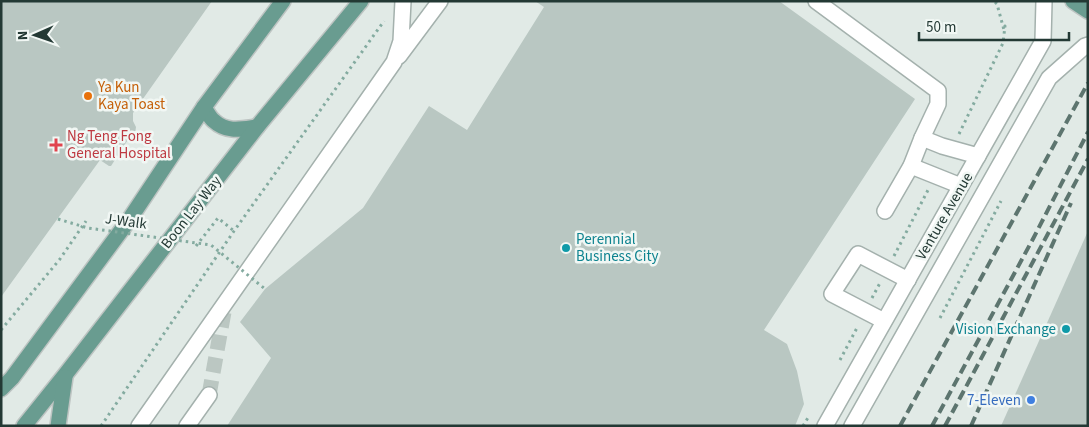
<svg xmlns="http://www.w3.org/2000/svg" width="1089" height="427" viewBox="0 0 1089 427" font-family="'Source Sans 3',sans-serif">
<style>
.building{fill:#b9c7c2}
.lines{fill:none;stroke-linecap:round;stroke-linejoin:round}
.minor-tunnel{stroke:#bbc7c2;stroke-width:15;stroke-dasharray:15 8;stroke-linecap:butt}
.minor-casing{stroke:#a4b1ad;stroke-width:18}
.major-casing{stroke:#bdc4c2;stroke-width:18}
.path{stroke:#84aba0;stroke-width:3;stroke-dasharray:2.5 4;stroke-linecap:butt}
.minor{stroke:#fff;stroke-width:15}
.major{stroke:#699c90;stroke-width:15}
.rail{stroke:#5d756f;stroke-width:4;stroke-dasharray:10 5;stroke-linecap:butt}
.path-bridge{stroke:#84aba0;stroke-width:3;stroke-dasharray:2.5 4;stroke-linecap:butt}
.food-dot{fill:#e8710a;stroke:#f1f7f4;stroke-width:2}
.health-dot{fill:#e0444e;stroke:#f1f7f4;stroke-width:2}
.culture-dot{fill:#0f9aa8;stroke:#f1f7f4;stroke-width:2}
.shop-dot{fill:#3f7fe0;stroke:#f1f7f4;stroke-width:2}
.labels{text-anchor:middle;stroke-width:5;stroke-linejoin:round;paint-order:stroke}
.food-label{font-size:15px;fill:#c56008;stroke:#f1f7f4;text-anchor:start}
.health-label{font-size:15px;fill:#be3a42;stroke:#f1f7f4;text-anchor:start}
.street-label{font-size:15px;fill:#233934;stroke:#f1f7f4}
.culture-label{font-size:15px;fill:#0d838f;stroke:#f1f7f4;text-anchor:start}
.shop-label{font-size:15px;fill:#366cbe;stroke:#f1f7f4;text-anchor:end}
</style>
<rect width="100%" height="100%" fill="#e1eae6"/>
<!-- building -->
<g class="building">
<path d="M 1,1 L 212,1 L 133,113 L 133,121 L 136,127 L 135,134 L 133,136 L 129,138 L 111,166 L 109,166 L 100,160 L 1,297 Z"/>
<path d="M 535,1 L 779,1 L 915,99 L 764,330 L 787,344 L 797,371 L 804,404 L 795,426 L 227,426 L 271,358 L 240,322 L 265,289 L 363,208 L 429,106 L 467,130 L 544,7 Z"/>
<path d="M 1088,231 L 1088,426 L 1001,426 Z"/>
</g>
<g class="lines">
<!-- minor-tunnel -->
<path class="minor-tunnel" d="M 209,395 L 226,301"/>
<defs>
<g id="minor">
<path d="M 816,1 L 938,91 L 938,104 L 922,138 L 911,166 L 885,211"/>
<path d="M 399,56 L 440,1"/>
<path d="M 922,138 L 942,146 L 978,156"/>
<path d="M 911,166 L 961,186"/>
<path d="M 884,321 L 832,294 L 858,254 L 908,280"/>
<path d="M 139,426 L 394,62 L 401,41 L 403,1"/>
<path d="M 187,426 L 209,395"/>
<path d="M 825,426 L 1043,41 L 1044,1"/>
<path d="M 852,426 L 1049,78 L 1085,46 L 1088,45"/>
</g>
<g id="major">
<path d="M 1073,1 L 1088,11"/>
<path d="M 204,107 C 207,112 210,118 214,121 C 227,133 242,129 257,127"/>
<path d="M 1,389 L 12,378 L 129,220 L 204,107 L 283,1"/>
<path d="M 24,426 L 65,375 L 257,127 L 361,1"/>
<path d="M 58,426 L 65,377"/>
</g>
</defs>
<!-- minor casing -->
<use href="#minor" class="minor-casing"/>
<!-- major casing -->
<use href="#major" class="major-casing"/>
<!-- path -->
<g class="path">
<path d="M 959,134 L 1003,43 L 1005,26 L 1004,30 L 997,4 L 994,1"/>
<path d="M 196,246 L 218,218 L 234,231"/>
<path d="M 894,256 L 928,190"/>
<path d="M 872,298 L 880,283"/>
<path d="M 940,318 L 1001,201"/>
<path d="M 1,330 L 60,259 L 86,221"/>
<path d="M 840,360 L 858,326"/>
<path d="M 101,426 L 234,231 L 384,21"/>
<path d="M 803,426 L 809,416"/>
</g>
<!-- minor -->
<use href="#minor" class="minor"/>
<!-- major -->
<use href="#major" class="major"/>
<!-- rail -->
<g class="rail">
<path d="M 900,426 L 1088,83"/>
<path d="M 932,426 L 1034,237 L 1088,132"/>
<path d="M 945,426 L 1088,159"/>
<path d="M 971,426 L 1071,203"/>
</g>
<!-- path-bridge -->
<path class="path-bridge" d="M 58,219 L 88,228 L 211,245 L 265,289"/>
</g>
<!-- markers -->
<circle class="food-dot" cx="88" cy="96" r="5"/>
<path class="health-dot" d="M53.5 137.5h5v5h5v5h-5v5h-5v-5h-5v-5h5z"/>
<g class="culture-dot">
<circle cx="566" cy="248" r="5"/>
<circle cx="1066" cy="329" r="5"/>
</g>
<circle class="shop-dot" cx="1031" cy="400" r="5"/>
<g class="labels">
<!-- food labels -->
<g class="food-label">
<text x="98" y="92">Ya Kun<tspan x="98" dy="17">Kaya Toast</tspan></text>
</g>
<!-- health labels -->
<g class="health-label">
<text x="67" y="141">Ng Teng Fong<tspan x="67" dy="17">General Hospital</tspan></text>
</g>
<!-- street labels -->
<g class="street-label">
<text transform="translate(191 212) rotate(-52)" y="5">Boon Lay Way</text>
<text transform="translate(944 216) rotate(-60)" y="5">Venture Avenue</text>
<text transform="translate(126 221) rotate(8)" y="5">J-Walk</text>
</g>
<!-- culture labels -->
<g class="culture-label">
<text x="576" y="244">Perennial<tspan x="576" dy="17">Business City</tspan></text>
<text x="1056" y="334" text-anchor="end">Vision Exchange</text>
</g>
<!-- shop labels -->
<g class="shop-label">
<text x="1021" y="405">7-Eleven</text>
</g>
</g>
<!-- border -->
<rect width="1089" height="427" fill="none" stroke="#233934" stroke-width="5"/>
<!-- north arrow -->
<g transform="translate(35 35) rotate(268)" stroke="#f1f7f4" stroke-width="4" paint-order="stroke">
<path d="M0-4L9 19L0 12L-9 19Z" fill="#233934"/>
<text y="-8" font-size="14" font-weight="bold" text-anchor="middle" fill="#233934">N</text>
</g>
<!-- scale -->
<path d="M919 32v8h150v-8" fill="none" stroke="#233934" stroke-width="2.5"/>
<text x="926" y="32" font-size="15" fill="#233934" stroke="#f1f7f4" stroke-width="4" paint-order="stroke">50 m</text>
</svg>
